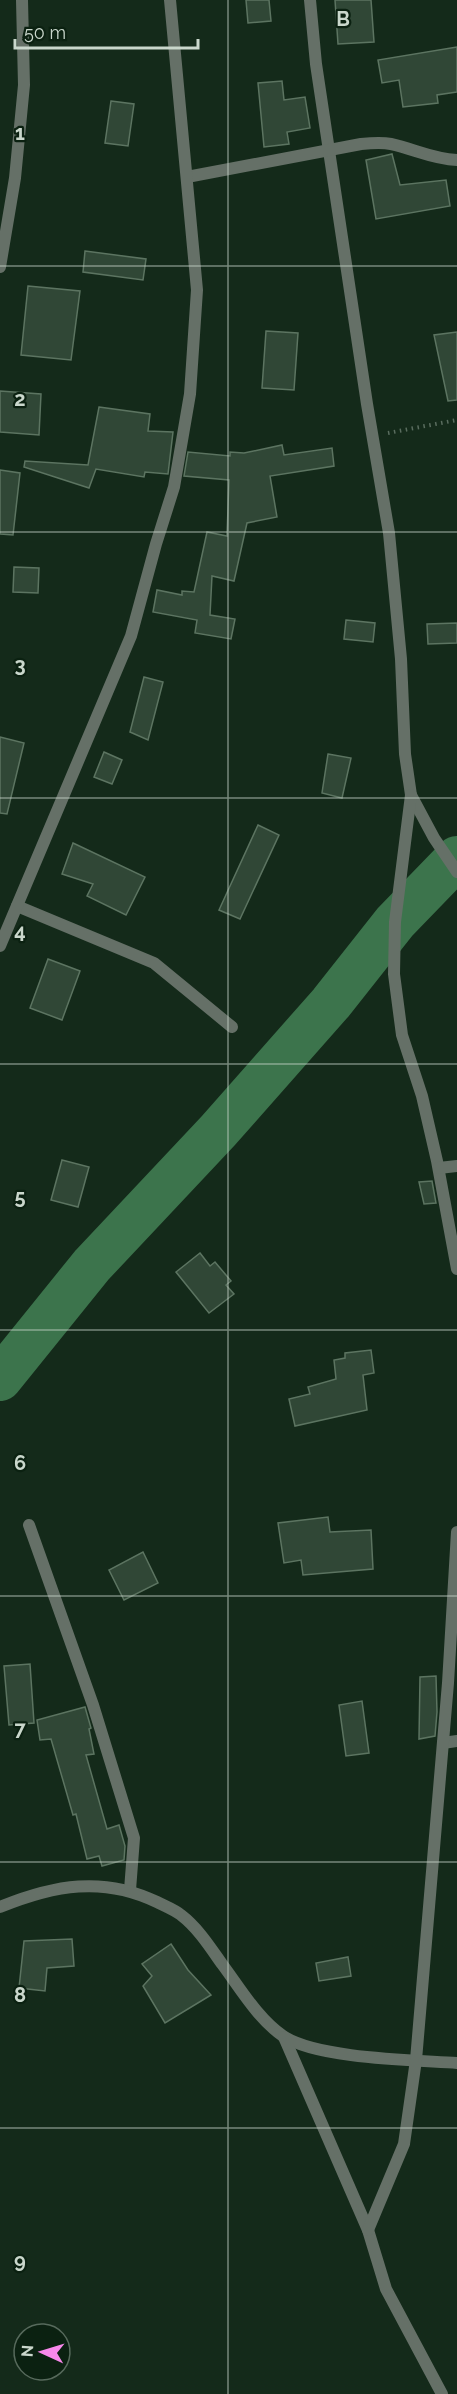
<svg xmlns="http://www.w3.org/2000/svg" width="457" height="2394" viewBox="0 0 457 2394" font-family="Raleway,sans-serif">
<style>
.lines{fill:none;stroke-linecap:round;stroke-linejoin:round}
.river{stroke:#3c744c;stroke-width:44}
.building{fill:#304736;stroke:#5c7461;stroke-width:1.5}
.path{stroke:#5a6d5f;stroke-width:4;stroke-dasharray:1.5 4.5;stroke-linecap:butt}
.street{stroke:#657067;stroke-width:12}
.grid{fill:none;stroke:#cad7cc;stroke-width:1.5;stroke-opacity:0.55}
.grid-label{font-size:20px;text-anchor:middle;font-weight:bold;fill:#cad7cc;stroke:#0b2111;stroke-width:4.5;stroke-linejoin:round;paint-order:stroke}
</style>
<rect width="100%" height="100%" fill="#142a1a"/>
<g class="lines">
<!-- river -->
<path class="river" d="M 0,1379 L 92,1265 L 218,1131 L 331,1003 L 395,922 L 457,858"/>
</g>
<!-- building -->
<g class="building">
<path d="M 246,0 L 269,0 L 271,21 L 248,23 Z"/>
<path d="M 335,0 L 371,0 L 374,42 L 338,44 Z"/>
<path d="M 457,47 L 457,92 L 437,95 L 438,103 L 403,107 L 399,80 L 382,83 L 378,60 Z"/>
<path d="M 282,81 L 284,100 L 305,97 L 310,128 L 287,132 L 289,144 L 264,147 L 258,83 Z"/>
<path d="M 111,101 L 134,104 L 128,146 L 105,143 Z"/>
<path d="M 392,154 L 400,185 L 446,180 L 450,206 L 376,219 L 366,160 Z"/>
<path d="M 85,251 L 146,259 L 143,280 L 83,272 Z"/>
<path d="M 28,286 L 80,291 L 71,360 L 21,355 Z"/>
<path d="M 266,331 L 298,333 L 294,390 L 262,388 Z"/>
<path d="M 457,332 L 457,400 L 448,401 L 434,335 Z"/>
<path d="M 0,391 L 41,394 L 39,435 L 0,432 Z"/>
<path d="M 99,407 L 150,414 L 148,431 L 173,432 L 168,474 L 145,472 L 144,477 L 96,469 L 89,488 L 24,467 L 25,461 L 88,465 Z"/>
<path d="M 282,445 L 284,455 L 332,448 L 334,466 L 270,476 L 277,517 L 247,523 L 234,581 L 212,576 L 210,615 L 235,619 L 231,639 L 195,633 L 197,620 L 153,612 L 157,590 L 182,595 L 182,591 L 194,592 L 207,532 L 227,536 L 229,480 L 184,476 L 188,452 L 230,456 L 230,452 L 244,453 Z"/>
<path d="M 0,470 L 20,473 L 13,535 L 0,534 Z"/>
<path d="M 14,567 L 39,568 L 38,593 L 13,592 Z"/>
<path d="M 346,620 L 375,623 L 373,642 L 344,639 Z"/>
<path d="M 457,623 L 457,643 L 428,644 L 427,624 Z"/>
<path d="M 144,677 L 163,682 L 148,740 L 130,732 Z"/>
<path d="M 0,737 L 24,743 L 7,814 L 0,813 Z"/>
<path d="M 104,752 L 122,760 L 112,784 L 94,777 Z"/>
<path d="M 328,754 L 351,758 L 342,798 L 322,793 Z"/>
<path d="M 258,825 L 279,835 L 240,919 L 219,910 Z"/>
<path d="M 73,843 L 145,877 L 126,915 L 87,896 L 93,884 L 62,874 Z"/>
<path d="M 48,959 L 80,971 L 62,1020 L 30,1008 Z"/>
<path d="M 62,1160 L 89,1167 L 78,1207 L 51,1200 Z"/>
<path d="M 432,1181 L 436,1203 L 424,1204 L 419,1182 Z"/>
<path d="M 200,1253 L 210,1266 L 215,1262 L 231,1281 L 226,1285 L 234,1294 L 209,1313 L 176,1272 Z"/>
<path d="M 371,1350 L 374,1373 L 363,1375 L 367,1410 L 295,1426 L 289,1399 L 310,1394 L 308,1387 L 336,1379 L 334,1360 L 345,1358 L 345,1353 Z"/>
<path d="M 328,1517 L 330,1532 L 371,1530 L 373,1569 L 303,1575 L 301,1560 L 284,1563 L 278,1523 Z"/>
<path d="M 143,1552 L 158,1583 L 124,1600 L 109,1570 Z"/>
<path d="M 30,1664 L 34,1723 L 9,1725 L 4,1666 Z"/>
<path d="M 436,1676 L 437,1712 L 435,1736 L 419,1739 L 420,1677 Z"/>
<path d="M 362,1701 L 369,1753 L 346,1756 L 339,1705 Z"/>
<path d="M 85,1707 L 91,1728 L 89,1729 L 94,1754 L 86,1755 L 107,1829 L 119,1825 L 125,1846 L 124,1860 L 102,1866 L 99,1856 L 87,1859 L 76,1814 L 73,1815 L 51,1739 L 40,1740 L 37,1720 Z"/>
<path d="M 72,1939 L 74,1966 L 47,1968 L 45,1991 L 19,1988 L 24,1941 Z"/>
<path d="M 171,1944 L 188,1970 L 211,1995 L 165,2023 L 143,1986 L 152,1976 L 142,1964 Z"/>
<path d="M 348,1957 L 351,1976 L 319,1981 L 316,1963 Z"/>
</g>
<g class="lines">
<!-- path -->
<path class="path" d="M 388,433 L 457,420"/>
<!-- street -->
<g class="street">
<path d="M 310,0 L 316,64 L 367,404 L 389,533 L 401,659 L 405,754 L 411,795 L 434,838 L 457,872"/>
<path d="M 187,177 L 361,144 C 371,143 381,142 391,144 C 414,149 433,159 457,160"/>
<path d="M 0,267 L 15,178 L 24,85 L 22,0"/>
<path d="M 411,795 L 395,922 L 394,974 L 402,1035 L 422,1096 L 437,1161 L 457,1269"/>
<path d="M 17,906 L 154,963 L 232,1027"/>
<path d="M 0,946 L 131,636 L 156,544 L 174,487 L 190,394 L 197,290 L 170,0"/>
<path d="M 439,1168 L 457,1166"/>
<path d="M 29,1525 L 93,1705 L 134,1838 L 130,1890"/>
<path d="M 443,1743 L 457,1741"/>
<path d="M 0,1907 C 54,1885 103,1876 157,1902 C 165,1906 175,1910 181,1915 C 198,1928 210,1947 222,1964 C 240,1988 258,2019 283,2036 C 318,2059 414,2060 457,2063"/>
<path d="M 284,2037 L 368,2230 L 386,2289 L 442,2394"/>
<path d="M 368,2230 L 404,2144 L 416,2060 L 448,1683 L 457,1532"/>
</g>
</g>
<!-- grid -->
<path class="grid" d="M 228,0 L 228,2394M 0,266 L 457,266M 0,532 L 457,532M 0,798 L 457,798M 0,1064 L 457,1064M 0,1330 L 457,1330M 0,1596 L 457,1596M 0,1862 L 457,1862M 0,2128 L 457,2128"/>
<g class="grid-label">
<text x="343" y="26">B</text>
<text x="20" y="140">1</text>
<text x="20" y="406">2</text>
<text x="20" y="672">3</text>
<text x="20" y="938">4</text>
<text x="20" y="1204">5</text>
<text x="20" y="1470">6</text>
<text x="20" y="1736">7</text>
<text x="20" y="2002">8</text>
<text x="20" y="2268">9</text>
</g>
<!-- north arrow -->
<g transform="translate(42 2352) rotate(274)"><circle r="28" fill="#0b2111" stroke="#576a5c" stroke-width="1.5"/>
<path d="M0-4.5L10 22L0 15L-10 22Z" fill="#f888eb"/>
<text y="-9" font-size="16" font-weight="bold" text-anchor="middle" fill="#cad7cc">N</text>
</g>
<!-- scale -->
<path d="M15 39v9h183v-9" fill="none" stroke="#cad7cc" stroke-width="3"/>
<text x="24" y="39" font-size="18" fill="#cad7cc" stroke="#0b2111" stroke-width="4.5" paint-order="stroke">50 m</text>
</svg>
